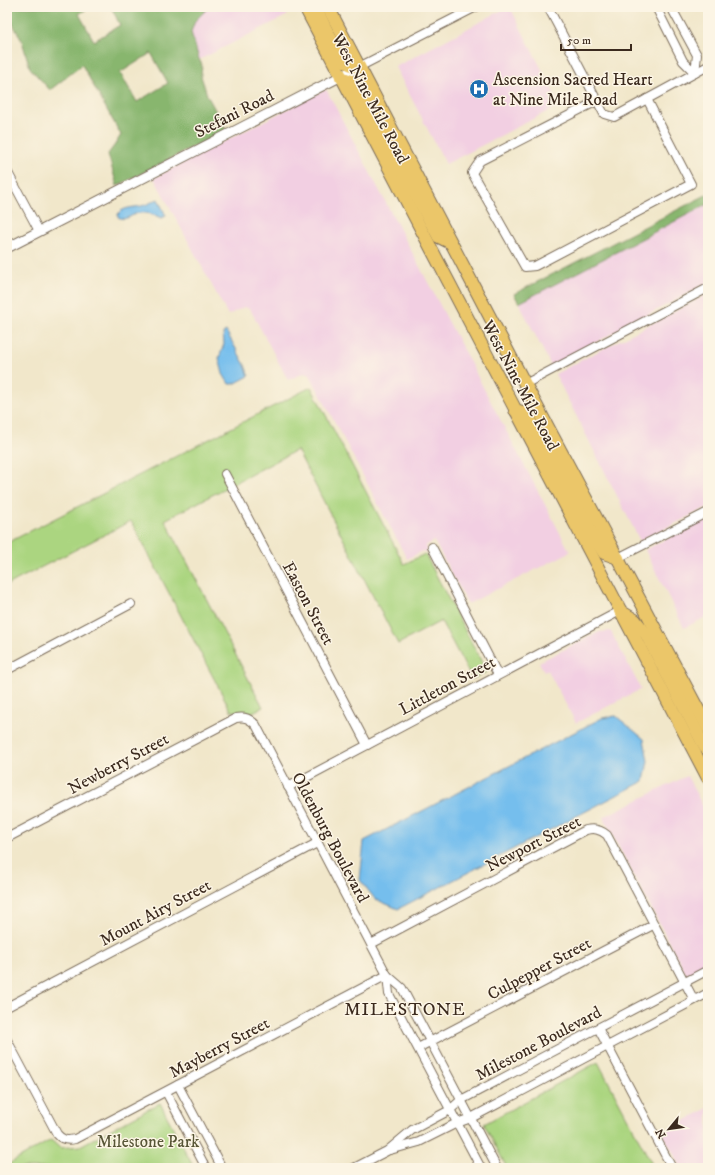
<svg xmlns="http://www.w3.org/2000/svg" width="715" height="1175" viewBox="0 0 715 1175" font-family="'IM FELL DW Pica',serif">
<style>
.built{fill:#f2cfe2}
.green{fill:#abd580;stroke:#73804f}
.forest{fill:#88b66e;stroke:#627046;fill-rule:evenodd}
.water{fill:#74beed;stroke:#587486}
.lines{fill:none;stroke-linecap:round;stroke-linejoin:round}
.minor-casing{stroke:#7b6c5a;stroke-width:10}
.tertiary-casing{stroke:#7b6c5a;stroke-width:11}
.primary-casing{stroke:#7b6c5a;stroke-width:14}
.minor{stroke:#fff;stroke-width:8}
.tertiary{stroke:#fff;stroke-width:9}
.primary{stroke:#ebc669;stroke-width:12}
.labels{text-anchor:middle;stroke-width:3;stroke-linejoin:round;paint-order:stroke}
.poi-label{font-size:17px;fill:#3b2a1e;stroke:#fcf5e5;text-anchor:start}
.street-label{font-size:17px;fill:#3b2a1e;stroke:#fcf5e5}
.park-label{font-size:17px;fill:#575536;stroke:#fcf5e5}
.neighbourhood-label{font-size:18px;letter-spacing:1px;fill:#3b2a1e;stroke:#fcf5e5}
</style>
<rect width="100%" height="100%" fill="#fcf5e5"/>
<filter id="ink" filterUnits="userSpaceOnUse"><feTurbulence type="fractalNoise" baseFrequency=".025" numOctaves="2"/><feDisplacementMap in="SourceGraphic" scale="8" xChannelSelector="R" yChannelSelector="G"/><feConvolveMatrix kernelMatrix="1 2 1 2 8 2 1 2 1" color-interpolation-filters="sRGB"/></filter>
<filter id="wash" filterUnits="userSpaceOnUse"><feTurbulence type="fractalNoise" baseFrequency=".012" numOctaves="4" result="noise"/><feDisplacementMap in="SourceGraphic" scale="16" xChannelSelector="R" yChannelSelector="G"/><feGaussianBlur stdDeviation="0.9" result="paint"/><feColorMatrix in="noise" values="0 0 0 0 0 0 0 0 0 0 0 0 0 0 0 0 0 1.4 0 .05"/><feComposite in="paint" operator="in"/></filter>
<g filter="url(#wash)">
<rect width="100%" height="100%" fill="#f1e7ca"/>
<!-- built -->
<g class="built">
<path d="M 209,7 L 283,7 L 288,15 L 199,60 L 191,32 L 195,21 Z"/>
<path d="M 508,7 L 510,7 L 560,105 L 446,164 L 395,67 Z"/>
<path d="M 326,89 L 570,552 L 468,604 L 434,541 L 425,546 L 428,552 L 423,551 L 407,559 L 310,375 L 304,373 L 288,380 L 250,309 L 244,307 L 228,315 L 154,178 Z"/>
<path d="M 708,204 L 708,283 L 551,366 L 519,303 Z"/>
<path d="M 708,294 L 708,507 L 640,541 L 555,374 Z"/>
<path d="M 708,517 L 708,616 L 684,628 L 645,550 Z"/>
<path d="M 610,631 L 611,632 L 641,689 L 576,723 L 548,671 L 544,671 L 539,662 L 599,632 Z"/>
<path d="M 687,776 L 708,816 L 708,964 L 687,976 L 603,817 Z"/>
<path d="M 708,1108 L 708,1168 L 682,1168 L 662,1133 Z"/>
</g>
<!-- green -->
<g class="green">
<path d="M 311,387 L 404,564 L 425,554 L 487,672 L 472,679 L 441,621 L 398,644 L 297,450 L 165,520 L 263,707 L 251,713 L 231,711 L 131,521 L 7,585 L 7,543 Z"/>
<path d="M 598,1062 L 654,1168 L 507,1168 L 484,1124 Z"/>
<path d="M 160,1103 L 194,1168 L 7,1168 L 7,1165 L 51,1140 L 60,1148 L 80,1146 Z"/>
</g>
<!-- forest -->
<g class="forest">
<path d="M 7,7 L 90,7 L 79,14 L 94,41 L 120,25 L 111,7 L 209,7 L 195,21 L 191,32 L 199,59 L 202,65 L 201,76 L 207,95 L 226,130 L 117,186 L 108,154 L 114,146 L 121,135 L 82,65 L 50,90 L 30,68 L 22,41 L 7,13 ZM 151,53 L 168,83 L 137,102 L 120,73 Z"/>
<path d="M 708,194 L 708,204 L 519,303 L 514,294 Z"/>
</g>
<!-- water -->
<g class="water">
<path d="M 158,199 L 166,216 L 161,218 C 155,215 147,212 139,213 C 132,214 126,222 118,217 L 118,214 C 124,206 136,208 145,205 C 150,203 154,201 158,199 Z"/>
<path d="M 226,331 L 245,365 L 249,376 L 234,384 L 229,384 L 223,374 L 219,358 L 224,344 L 223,333 Z"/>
<path d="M 616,716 L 644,739 L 648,761 L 644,781 L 398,909 L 375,899 L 360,880 L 364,841 L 602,718 Z"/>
</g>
</g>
<g filter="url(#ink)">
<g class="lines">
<defs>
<g id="minor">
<path d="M 548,7 L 604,114 L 614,117 L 708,66"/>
<path d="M 656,7 L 683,61 L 695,73 L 697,55 L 671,7"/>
<path d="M 359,67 L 476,7"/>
<path d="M 597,101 L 480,161 L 472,173 L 525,267 L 535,266 L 691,184 L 647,99"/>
<path d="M 7,171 L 39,231"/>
<path d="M 525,384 L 708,288"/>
<path d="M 225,474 L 367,745"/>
<path d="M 432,547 L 498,675"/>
<path d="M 618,558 L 708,512"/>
<path d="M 7,670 L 131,604"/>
<path d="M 288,787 L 620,611"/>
<path d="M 7,838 L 236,718 C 245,716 250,719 256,725 L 387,975 L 402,988 L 497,1168"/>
<path d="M 371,944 L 586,830 C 594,828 600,829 607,835 L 694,1000"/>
<path d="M 387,975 L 389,994 L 481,1168"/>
<path d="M 7,1007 L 317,843"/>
<path d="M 598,1028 L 672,1168"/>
<path d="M 7,1040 L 57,1134 C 62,1140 67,1141 75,1139 L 387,975"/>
<path d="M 418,1048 L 653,925"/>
<path d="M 178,1085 L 222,1168"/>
<path d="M 166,1092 L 206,1168"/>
<path d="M 390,1150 L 419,1142 L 457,1123 L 471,1118 L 708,993"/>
<path d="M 354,1168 L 387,1151 L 412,1130 L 450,1110 L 461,1100 L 708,970"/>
</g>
<path id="tertiary" d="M 7,248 L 359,67"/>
<g id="primary">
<path d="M 305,7 L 708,778"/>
<path d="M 315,7 C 323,22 334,49 345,61 C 349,65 354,66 359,67"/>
<path d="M 328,7 L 525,384 L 708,728"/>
<path d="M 341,77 L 354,82 L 439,237 L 449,242"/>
<path d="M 515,410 L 526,413 L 559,470 L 592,534 L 604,553 L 618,558"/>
<path d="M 620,611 L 635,620 L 646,634 L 705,747 L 708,750"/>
</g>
</defs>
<!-- minor casing -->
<use href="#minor" class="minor-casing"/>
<!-- tertiary casing -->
<use href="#tertiary" class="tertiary-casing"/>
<!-- primary casing -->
<use href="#primary" class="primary-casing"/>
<!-- minor -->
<use href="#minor" class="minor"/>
<!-- tertiary -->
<use href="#tertiary" class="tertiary"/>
<!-- primary -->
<use href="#primary" class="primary"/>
</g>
</g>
<!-- icons -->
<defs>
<symbol id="hospital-disc" viewBox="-11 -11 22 22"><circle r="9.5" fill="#1f6fb2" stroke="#fcf5e5"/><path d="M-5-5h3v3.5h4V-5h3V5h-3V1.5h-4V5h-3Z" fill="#fff"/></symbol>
</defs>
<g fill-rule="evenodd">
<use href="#hospital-disc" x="468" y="78" width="22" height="22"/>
</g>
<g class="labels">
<!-- poi labels -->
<g class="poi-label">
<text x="493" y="85">Ascension Sacred Heart<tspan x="493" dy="20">at Nine Mile Road</tspan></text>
</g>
<!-- street labels -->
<g class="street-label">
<text transform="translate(371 98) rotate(62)" y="6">West Nine Mile Road</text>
<text transform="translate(234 113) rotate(-27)" y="6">Stefani Road</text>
<text transform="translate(521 385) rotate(62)" y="6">West Nine Mile Road</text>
<text transform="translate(309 603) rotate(62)" y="6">Easton Street</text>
<text transform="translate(447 685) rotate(-28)" y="6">Littleton Street</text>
<text transform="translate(118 763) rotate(-28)" y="6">Newberry Street</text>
<text transform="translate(331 837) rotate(62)" y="6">Oldenburg Boulevard</text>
<text transform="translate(533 843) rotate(-27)" y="6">Newport Street</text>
<text transform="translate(155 912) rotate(-28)" y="6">Mount Airy Street</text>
<text transform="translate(539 968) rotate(-28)" y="6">Culpepper Street</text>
<text transform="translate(538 1043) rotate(-28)" y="6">Milestone Boulevard</text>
<text transform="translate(219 1047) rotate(-28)" y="6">Mayberry Street</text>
</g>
<!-- park labels -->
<g class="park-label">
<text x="148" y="1147">Milestone Park</text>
</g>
<!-- neighbourhood labels -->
<g class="neighbourhood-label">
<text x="405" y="1015">MILESTONE</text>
</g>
</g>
<!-- margin -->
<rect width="715" height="1175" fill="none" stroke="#fcf5e5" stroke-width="24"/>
<!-- north arrow -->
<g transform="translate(669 1129) rotate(241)" stroke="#fcf5e5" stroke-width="3" paint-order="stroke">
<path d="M0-3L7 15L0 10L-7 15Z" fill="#3b2a1e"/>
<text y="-6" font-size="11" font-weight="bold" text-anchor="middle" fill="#3b2a1e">N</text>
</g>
<!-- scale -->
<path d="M561 44v6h70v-6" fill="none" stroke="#3b2a1e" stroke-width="2"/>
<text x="567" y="44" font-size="12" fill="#3b2a1e" stroke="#fcf5e5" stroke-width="3" paint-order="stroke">50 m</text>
</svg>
